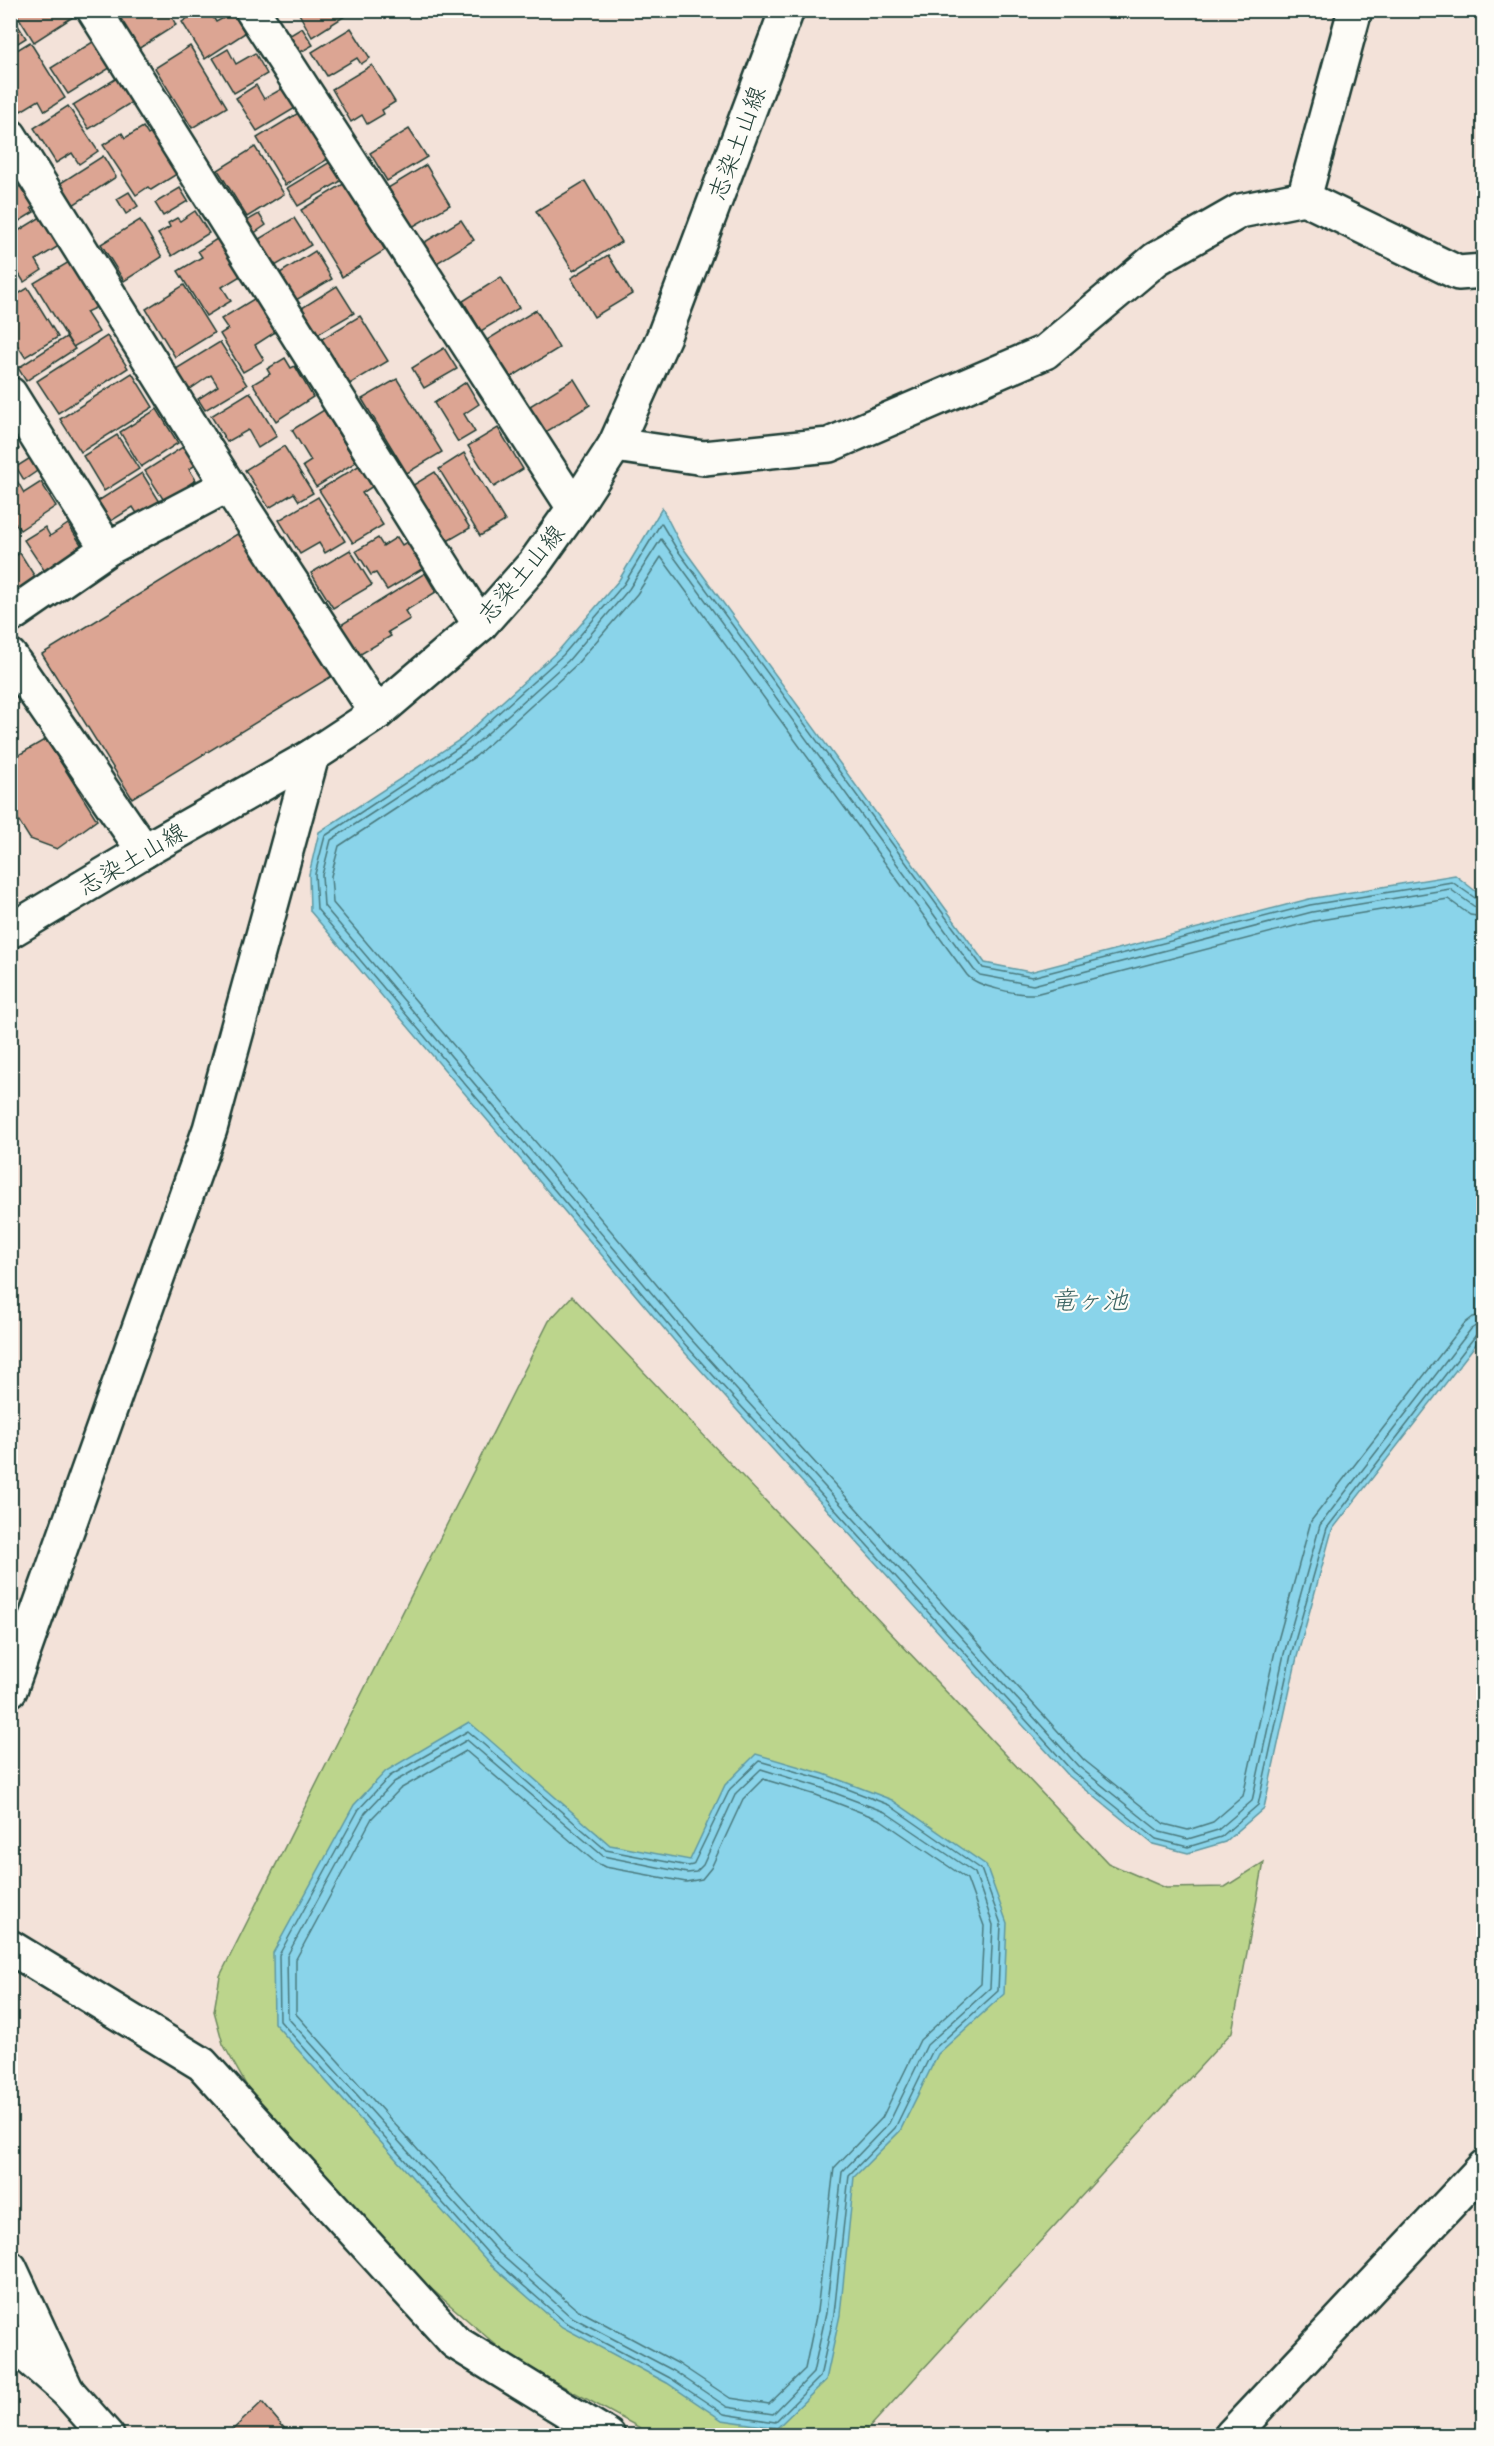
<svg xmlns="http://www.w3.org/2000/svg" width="1494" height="2446" viewBox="0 0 1494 2446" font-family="Dekko,'Klee One',sans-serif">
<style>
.green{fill:#bcd58c;stroke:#6e8960;stroke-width:1.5}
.water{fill:#8ad4ea;stroke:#5f98a1;stroke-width:1.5}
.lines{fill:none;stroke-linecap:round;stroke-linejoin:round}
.shore{stroke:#4a797d;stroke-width:1.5}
.building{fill:#dca593;stroke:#1f3d34;stroke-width:1.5}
.street-casing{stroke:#1f3d34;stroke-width:38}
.secondary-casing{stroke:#1f3d34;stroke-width:38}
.highway-casing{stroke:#1f3d34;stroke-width:38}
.street{stroke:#fdfcf7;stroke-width:33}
.secondary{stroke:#fdfcf7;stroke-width:33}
.highway{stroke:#fdfcf7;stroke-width:33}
.labels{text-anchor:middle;stroke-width:4.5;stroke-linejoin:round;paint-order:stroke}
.street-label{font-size:24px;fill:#1f3d34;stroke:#fdfcf7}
.water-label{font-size:26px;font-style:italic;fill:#3a6362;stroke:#fdfcf7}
</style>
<rect width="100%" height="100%" fill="#f3e2d9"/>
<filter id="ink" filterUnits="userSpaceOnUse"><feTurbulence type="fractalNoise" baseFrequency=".0167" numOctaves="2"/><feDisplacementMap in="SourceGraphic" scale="12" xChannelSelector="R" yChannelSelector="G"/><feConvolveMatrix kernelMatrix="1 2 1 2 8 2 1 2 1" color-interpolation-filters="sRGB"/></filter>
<g filter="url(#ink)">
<!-- green -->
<path class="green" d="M 572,1296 L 1108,1863 L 1166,1888 L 1225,1887 L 1264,1862 L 1232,2032 L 869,2428 L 859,2435 L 653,2435 L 511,2358 L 397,2259 L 262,2113 L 223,2044 L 214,2011 L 220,1976 L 549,1321 Z"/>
<!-- water -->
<g class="water">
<path d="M 662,508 L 681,545 L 985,963 L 1030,972 L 1309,899 L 1455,875 L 1483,897 L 1483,1335 L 1332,1530 L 1297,1657 L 1264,1808 L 1225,1842 L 1188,1853 L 1153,1844 L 1069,1776 L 678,1345 L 310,911 L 309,874 L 319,832 L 461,739 L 559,650 L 619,580 Z"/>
<path d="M 469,1722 L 610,1845 L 690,1860 L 725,1785 L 756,1754 L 824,1774 L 892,1800 L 986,1865 L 1007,1923 L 1004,1994 L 938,2054 L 900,2131 L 854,2177 L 840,2315 L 826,2380 L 777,2428 L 722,2420 L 667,2383 L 562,2327 L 489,2263 L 274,2023 L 273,1953 L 354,1805 L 386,1771 Z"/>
</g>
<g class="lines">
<!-- shore -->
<g class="shore">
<path d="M 1484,901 L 1478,900 L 1452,882 L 1310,905 L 1032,977 L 983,968 L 676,548 L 661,523 L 624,584 L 563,655 L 464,744 L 325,836 L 315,874 L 317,909 L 682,1341 L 1073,1772 L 1156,1839 L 1188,1847 L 1221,1837 L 1258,1805 L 1291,1655 L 1327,1528 L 1476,1335 L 1484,1332"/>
<path d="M 1484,908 L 1475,907 L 1450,889 L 1312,912 L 1033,985 L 980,975 L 974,970 L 661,539 L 629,589 L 568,661 L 469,750 L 331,840 L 322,875 L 324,906 L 688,1336 L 1078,1766 L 1160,1832 L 1188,1839 L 1218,1830 L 1252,1801 L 1284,1654 L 1320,1525 L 1471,1329 L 1477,1325 L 1484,1324"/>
<path d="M 1484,917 L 1470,915 L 1448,899 L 1314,921 L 1035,994 C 1019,995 977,987 967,975 L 661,557 L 637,594 L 575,666 L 476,756 L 339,846 L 331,876 L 333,903 L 695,1330 L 1084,1760 L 1164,1824 L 1188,1830 L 1213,1822 L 1243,1796 L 1275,1651 L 1311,1521 L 1464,1324 L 1473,1317 L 1484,1315"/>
<path d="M 468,1731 L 606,1850 L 688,1866 L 693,1865 L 730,1789 L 759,1761 L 822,1779 L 889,1805 L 981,1869 L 1001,1924 L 998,1991 L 933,2050 L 895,2128 L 849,2175 L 834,2314 L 820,2377 L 775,2422 L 724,2414 L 670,2378 L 565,2322 L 493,2259 L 280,2021 L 279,1955 L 359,1809 L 390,1776 Z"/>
<path d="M 467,1740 L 603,1856 L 687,1873 L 696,1872 L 703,1865 L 736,1793 L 761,1769 L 819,1787 L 885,1812 L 975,1873 L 993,1925 L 990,1988 L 927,2045 L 889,2123 L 842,2172 L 826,2313 L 813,2373 L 773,2414 L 727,2407 L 674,2371 L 570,2316 L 499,2253 L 288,2018 L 287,1956 L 365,1813 L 394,1782 Z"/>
<path d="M 466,1751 L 595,1862 L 605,1867 L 686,1882 L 702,1879 L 711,1868 L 743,1799 L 763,1779 L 816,1795 L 881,1820 L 967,1879 L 984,1926 L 981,1984 L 920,2040 L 882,2118 L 834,2168 L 817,2311 L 805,2369 L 769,2404 L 730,2398 L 679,2364 L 575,2308 L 505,2247 L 296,2014 L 296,1959 L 372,1818 L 400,1789 Z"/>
</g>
</g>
<!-- building -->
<g class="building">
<path d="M 14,10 L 73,10 L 76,15 L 34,42 Z"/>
<path d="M 110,10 L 168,10 L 176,25 L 135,51 Z"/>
<path d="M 200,10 L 209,10 L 216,22 L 233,13 L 245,33 L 205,59 L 182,22 Z"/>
<path d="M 297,10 L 341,10 L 345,16 L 312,37 Z"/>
<path d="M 10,13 L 26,38 L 10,48 Z"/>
<path d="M 302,28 L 313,45 L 297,54 L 287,37 Z"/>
<path d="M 351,28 L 370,58 L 361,64 L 357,58 L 327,76 L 312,52 Z"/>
<path d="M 96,40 L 113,66 L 68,94 L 51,68 Z"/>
<path d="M 30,42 L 65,98 L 45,111 L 39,100 L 21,111 L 10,95 L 10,63 L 17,59 L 12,53 Z"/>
<path d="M 190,46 L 227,107 L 192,128 L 155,68 Z"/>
<path d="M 228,49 L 236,64 L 255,53 L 267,74 L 234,93 L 213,58 Z"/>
<path d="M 372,65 L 395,102 L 382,110 L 384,114 L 367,124 L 362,115 L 351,122 L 332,89 Z"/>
<path d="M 117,78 L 132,102 L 89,129 L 73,105 Z"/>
<path d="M 256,85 L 264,99 L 285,87 L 297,107 L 257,131 L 236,98 Z"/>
<path d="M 68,106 L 98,151 L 79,164 L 72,153 L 56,163 L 34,128 Z"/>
<path d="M 300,112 L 328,159 L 285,185 L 257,138 Z"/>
<path d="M 143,127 L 148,135 L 154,131 L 180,172 L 151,190 L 148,187 L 136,195 L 103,145 L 122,133 L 125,138 Z"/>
<path d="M 409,129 L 427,157 L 387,181 L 370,153 Z"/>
<path d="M 255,147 L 284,194 L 247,217 L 218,170 Z"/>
<path d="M 103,156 L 116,177 L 70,207 L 56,186 Z"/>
<path d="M 330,162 L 341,181 L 298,206 L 287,188 Z"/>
<path d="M 426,165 L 450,205 L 412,227 L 388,188 Z"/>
<path d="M 28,181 L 41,201 L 31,208 L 34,212 L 13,225 L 10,220 L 10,193 Z"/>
<path d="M 585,181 L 621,242 L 573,271 L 536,211 Z"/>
<path d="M 345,183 L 385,250 L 342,277 L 301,210 Z"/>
<path d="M 180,188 L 188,201 L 163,216 L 155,203 Z"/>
<path d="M 129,192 L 138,206 L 126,214 L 117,199 Z"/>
<path d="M 195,211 L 209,233 L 172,256 L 158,234 L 170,227 L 168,223 L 177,218 L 180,221 Z"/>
<path d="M 259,214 L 266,225 L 250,236 L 243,223 Z"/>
<path d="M 44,215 L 62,244 L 36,260 L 42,270 L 24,282 L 10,260 L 10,236 Z"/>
<path d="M 294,218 L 311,245 L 275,266 L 259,239 Z"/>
<path d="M 140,220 L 162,257 L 124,281 L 101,244 Z"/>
<path d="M 461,220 L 474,240 L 432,266 L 420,245 Z"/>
<path d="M 223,235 L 247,272 L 222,287 L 231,301 L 206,316 L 178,271 L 202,257 L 198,251 Z"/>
<path d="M 315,251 L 332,279 L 296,300 L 280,273 Z"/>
<path d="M 608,255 L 632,294 L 594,317 L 571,278 Z"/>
<path d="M 69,262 L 97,307 L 86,312 L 99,332 L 73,347 L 34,283 Z"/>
<path d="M 501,277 L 519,308 L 481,331 L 463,301 Z"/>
<path d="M 184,285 L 214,333 L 175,357 L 146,309 Z"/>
<path d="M 337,286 L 354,313 L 318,334 L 302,308 Z"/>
<path d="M 28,288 L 58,337 L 25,357 L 18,346 L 12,350 L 10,347 L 10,299 Z"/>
<path d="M 262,294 L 283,327 L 255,345 L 264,360 L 243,372 L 220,334 L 228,329 L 221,319 Z"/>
<path d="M 536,310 L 559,348 L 510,378 L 487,340 Z"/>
<path d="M 360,316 L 388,361 L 348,385 L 320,340 Z"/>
<path d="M 107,336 L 128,368 L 58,413 L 37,381 Z"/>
<path d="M 66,337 L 75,349 L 26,381 L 18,368 Z"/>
<path d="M 220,342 L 247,385 L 205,410 L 198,399 L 218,386 L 211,375 L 189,390 L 176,369 Z"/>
<path d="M 444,348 L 457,369 L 424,388 L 412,368 Z"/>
<path d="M 285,358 L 291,368 L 295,366 L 313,397 L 276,421 L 253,384 L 270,374 L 267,369 Z"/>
<path d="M 132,373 L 153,407 L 81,452 L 60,419 Z"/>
<path d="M 397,379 L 442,452 L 407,473 L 362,399 Z"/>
<path d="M 574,379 L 590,405 L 536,438 L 520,412 Z"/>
<path d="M 466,382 L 479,404 L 464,414 L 475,432 L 458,442 L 434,403 Z"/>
<path d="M 250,392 L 277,436 L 258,448 L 248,430 L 227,442 L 211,416 Z"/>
<path d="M 157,409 L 178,443 L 141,467 L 120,432 Z"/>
<path d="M 324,410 L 356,462 L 316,487 L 303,466 L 311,461 L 292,430 Z"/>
<path d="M 498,428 L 523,469 L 494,487 L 468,446 Z"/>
<path d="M 10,435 L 19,449 L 10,455 Z"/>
<path d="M 117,435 L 139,469 L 104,491 L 83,456 Z"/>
<path d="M 189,443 L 201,462 L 189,469 L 196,480 L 188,485 L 189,487 L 165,502 L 145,471 Z"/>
<path d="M 284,446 L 313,493 L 299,501 L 294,493 L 269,508 L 245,470 Z"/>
<path d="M 464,453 L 505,521 L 480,536 L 439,469 Z"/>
<path d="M 35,455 L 43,467 L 24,480 L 16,467 Z"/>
<path d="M 365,462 L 378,483 L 362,493 L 383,525 L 353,543 L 319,490 Z"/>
<path d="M 435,472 L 470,528 L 444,543 L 410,487 Z"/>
<path d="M 142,473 L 160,502 L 138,515 L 133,507 L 111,521 L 98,501 Z"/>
<path d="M 15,477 L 24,493 L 41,482 L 56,506 L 20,530 L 10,516 L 10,480 Z"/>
<path d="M 318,497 L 345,541 L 325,553 L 319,543 L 300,554 L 279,520 Z"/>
<path d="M 68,524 L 84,549 L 46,573 L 24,540 L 45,527 L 50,536 Z"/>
<path d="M 247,528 L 337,673 L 132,798 L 42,654 Z"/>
<path d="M 397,537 L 402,545 L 410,540 L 427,566 L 387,590 L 376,573 L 371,575 L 356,551 L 378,538 L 383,546 Z"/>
<path d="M 350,550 L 372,585 L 333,608 L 311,573 Z"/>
<path d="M 20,553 L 39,583 L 15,598 L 12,593 L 10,595 L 10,559 Z"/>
<path d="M 425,573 L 436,592 L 405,611 L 410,619 L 388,632 L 391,636 L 354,658 L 336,628 Z"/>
<path d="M 46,739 L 97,820 L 57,849 L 30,839 L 10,807 L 10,760 Z"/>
<path d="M 262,2402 L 291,2436 L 226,2436 Z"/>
</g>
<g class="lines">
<defs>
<g id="street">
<path d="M 94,10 L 480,625"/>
<path d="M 252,10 L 574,508"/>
<path d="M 10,136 L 228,485 L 377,713"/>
<path d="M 1304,198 L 1458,273 L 1484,271"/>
<path d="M 10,394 L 107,549"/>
<path d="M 615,445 L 704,458 L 829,445 L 1045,352 L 1156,259 L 1240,211 L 1304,198 L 1355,10"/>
<path d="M 10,616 L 107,549 L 228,485"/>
<path d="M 10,656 L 144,851"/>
<path d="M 10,1690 L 210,1129 L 312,756"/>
<path d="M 10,1947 L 202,2064 L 455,2342 L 608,2436"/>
<path d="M 1231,2436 L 1484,2167"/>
</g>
<path id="secondary" d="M 10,931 L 144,851 L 312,756 L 377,713 L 480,625 L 534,564 L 574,508 L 615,445 L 664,336 L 787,10"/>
<g id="highway">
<path d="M 10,2268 L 67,2391"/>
<path d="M 10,2341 L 67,2391 L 107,2436"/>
</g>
</defs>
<!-- street casing -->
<use href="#street" class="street-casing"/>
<!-- secondary casing -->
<use href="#secondary" class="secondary-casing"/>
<!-- highway casing -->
<use href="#highway" class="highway-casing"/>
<!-- street -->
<use href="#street" class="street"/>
<!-- secondary -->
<use href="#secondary" class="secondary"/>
<!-- highway -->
<use href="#highway" class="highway"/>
</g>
</g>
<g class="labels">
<!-- street labels -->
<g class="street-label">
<text transform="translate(737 143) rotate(-69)" y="8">志染土山線</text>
<text transform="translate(521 574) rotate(-50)" y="8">志染土山線</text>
<text transform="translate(132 859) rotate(-30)" y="8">志染土山線</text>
</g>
<!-- water labels -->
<g class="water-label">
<text x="1089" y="1309">竜ヶ池</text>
</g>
</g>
<!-- margin -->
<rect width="1494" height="2446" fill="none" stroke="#fdfcf7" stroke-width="36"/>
<rect x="18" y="18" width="1458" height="2410" fill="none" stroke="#1f3d34" stroke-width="2" filter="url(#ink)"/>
</svg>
